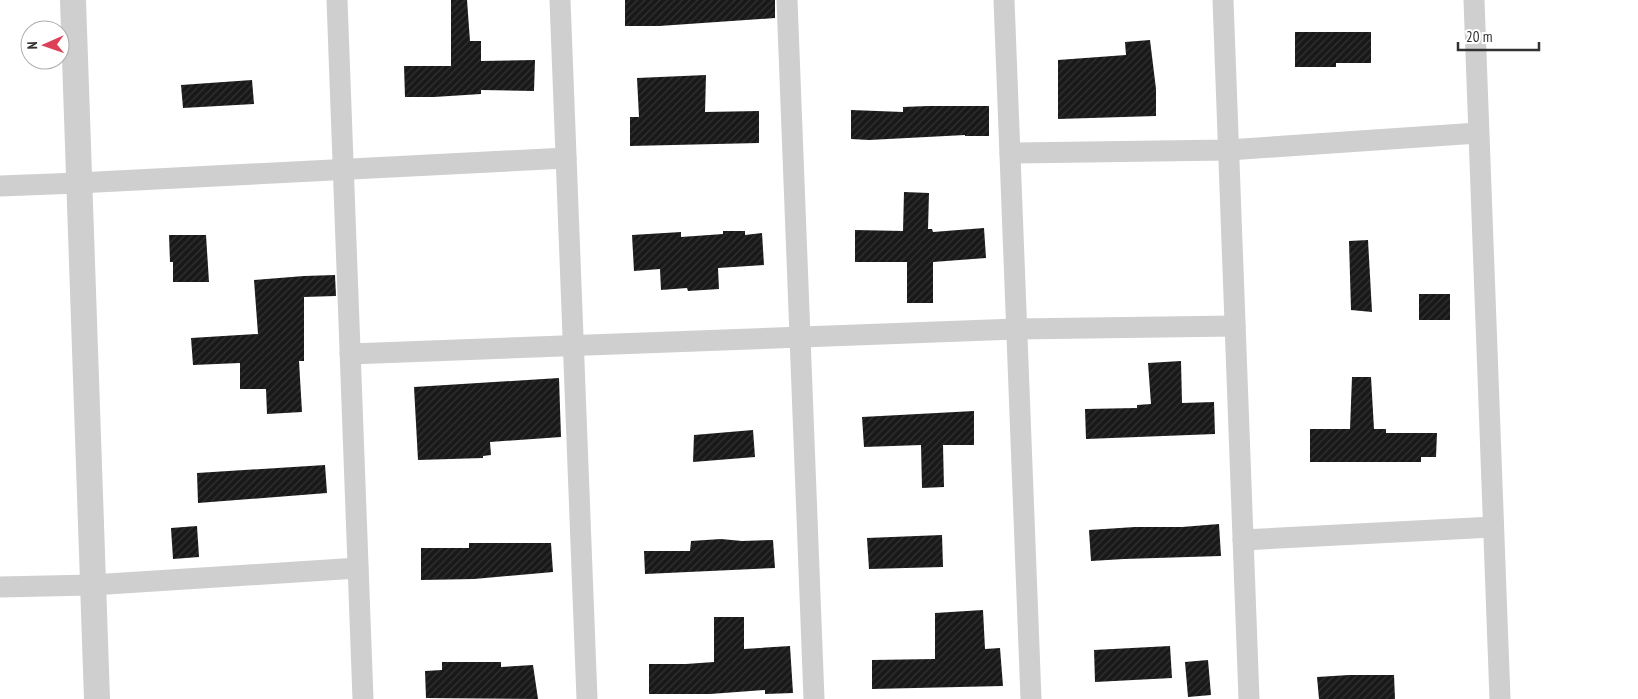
<svg xmlns="http://www.w3.org/2000/svg" width="1638" height="699" viewBox="0 0 1638 699" font-family="'PT Sans Narrow',sans-serif">
<style>
.building{fill:url(#building-hatch)}
.lines{fill:none;stroke-linecap:round;stroke-linejoin:round}
.minor{stroke:#cfcfcf;stroke-width:21}
.tertiary{stroke:#cfcfcf;stroke-width:26}
</style>
<defs>
<pattern id="building-hatch" width="6" height="6" patternUnits="userSpaceOnUse" patternTransform="scale(1.25)"><rect width="6" height="6" fill="#191919"/><path d="M-1 1l2-2M0 6l6-6M5 7l2-2" fill="none" stroke="#323232"/></pattern>
</defs>
<rect width="100%" height="100%" fill="#fff"/>
<!-- building -->
<g class="building">
<path d="M 451,0 L 467,0 L 470,41 L 481,41 L 481,61 L 535,60 L 534,91 L 481,90 L 481,94 L 434,97 L 405,97 L 404,66 L 451,66 Z"/>
<path d="M 625,0 L 775,0 L 775,18 L 659,26 L 625,26 Z"/>
<path d="M 1295,32 L 1371,32 L 1371,63 L 1336,63 L 1336,67 L 1295,67 Z"/>
<path d="M 1150,40 L 1156,89 L 1156,116 L 1058,119 L 1058,60 L 1126,55 L 1125,42 Z"/>
<path d="M 706,75 L 705,112 L 759,111 L 759,143 L 630,146 L 630,117 L 639,117 L 637,78 Z"/>
<path d="M 252,80 L 254,104 L 183,108 L 181,85 Z"/>
<path d="M 928,106 L 989,106 L 989,136 L 965,136 L 965,135 L 869,140 L 851,139 L 851,110 L 903,112 L 903,107 Z"/>
<path d="M 904,192 L 929,193 L 928,229 L 932,229 L 933,232 L 984,228 L 986,258 L 933,262 L 933,303 L 907,303 L 907,262 L 855,262 L 855,230 L 903,231 Z"/>
<path d="M 723,231 L 745,231 L 745,235 L 762,233 L 764,265 L 718,268 L 719,289 L 688,291 L 687,288 L 661,290 L 660,269 L 634,271 L 632,235 L 681,232 L 681,237 L 723,234 Z"/>
<path d="M 169,235 L 206,235 L 209,282 L 173,282 L 173,262 L 170,262 Z"/>
<path d="M 1368,240 L 1372,312 L 1351,310 L 1349,241 Z"/>
<path d="M 335,275 L 336,296 L 304,297 L 304,361 L 299,361 L 302,412 L 267,414 L 266,389 L 240,389 L 240,363 L 193,365 L 191,338 L 258,334 L 254,280 L 304,276 Z"/>
<rect x="1419" y="294" width="31" height="26"/>
<path d="M 1181,361 L 1182,403 L 1214,402 L 1215,434 L 1086,439 L 1085,409 L 1137,408 L 1137,405 L 1151,404 L 1148,363 Z"/>
<path d="M 1352,377 L 1371,377 L 1374,429 L 1386,429 L 1386,433 L 1437,433 L 1436,457 L 1421,457 L 1421,462 L 1310,462 L 1310,429 L 1350,429 Z"/>
<path d="M 559,378 L 561,437 L 490,442 L 491,455 L 483,456 L 483,458 L 418,460 L 414,387 Z"/>
<path d="M 974,411 L 974,445 L 943,445 L 944,487 L 922,488 L 921,445 L 864,447 L 862,417 Z"/>
<path d="M 753,430 L 755,457 L 693,462 L 694,435 Z"/>
<path d="M 325,465 L 327,493 L 198,503 L 197,473 Z"/>
<path d="M 1219,524 L 1221,556 L 1124,559 L 1091,561 L 1089,530 L 1135,527 L 1182,527 Z"/>
<path d="M 197,526 L 199,557 L 173,559 L 171,528 Z"/>
<path d="M 942,535 L 943,567 L 869,569 L 867,538 Z"/>
<path d="M 721,539 L 742,541 L 773,540 L 775,568 L 645,574 L 644,551 L 690,551 L 691,541 Z"/>
<path d="M 469,543 L 551,543 L 553,572 L 474,579 L 421,580 L 421,548 L 469,548 Z"/>
<path d="M 983,610 L 985,649 L 1000,648 L 1003,686 L 872,689 L 872,660 L 935,659 L 935,613 Z"/>
<path d="M 714,617 L 744,617 L 744,649 L 790,646 L 793,693 L 765,694 L 765,690 L 710,694 L 649,694 L 649,664 L 686,664 L 714,662 Z"/>
<path d="M 1170,646 L 1172,678 L 1095,682 L 1094,650 Z"/>
<path d="M 1208,660 L 1211,695 L 1188,697 L 1185,662 Z"/>
<path d="M 442,662 L 501,662 L 501,667 L 533,665 L 538,699 L 426,698 L 425,671 L 442,670 Z"/>
<path d="M 1349,675 L 1394,675 L 1395,699 L 1319,699 L 1317,677 Z"/>
</g>
<g class="lines">
<!-- minor -->
<g class="minor">
<path d="M 337,0 L 363,699"/>
<path d="M 560,0 L 587,699"/>
<path d="M 787,0 L 814,699"/>
<path d="M 1004,0 L 1031,699"/>
<path d="M 1223,0 L 1249,699"/>
<path d="M 1474,0 L 1500,699"/>
<path d="M 1010,153 L 1228,150 L 1478,133"/>
<path d="M 0,186 L 78,183 L 566,158"/>
<path d="M 350,354 L 1016,329 L 1235,326"/>
<path d="M 1243,540 L 1493,527"/>
<path d="M 0,587 L 92,585 L 358,568"/>
</g>
<!-- tertiary -->
<path class="tertiary" d="M 73,0 L 97,699"/>
</g>
<!-- north arrow -->
<g transform="translate(45 45) rotate(268)"><circle r="24" fill="#ffffff" stroke="#adadad"/>
<path d="M0-4L9 19L0 12L-9 19Z" fill="#dc4158"/>
<text y="-8" font-size="14" font-weight="bold" text-anchor="middle" fill="#323232">N</text>
</g>
<!-- scale -->
<path d="M1458 42v8h81v-8" fill="none" stroke="#323232" stroke-width="2.5"/>
<text x="1466" y="42" font-size="15" fill="#323232" stroke="#ffffff" stroke-width="4" paint-order="stroke">20 m</text>
</svg>
